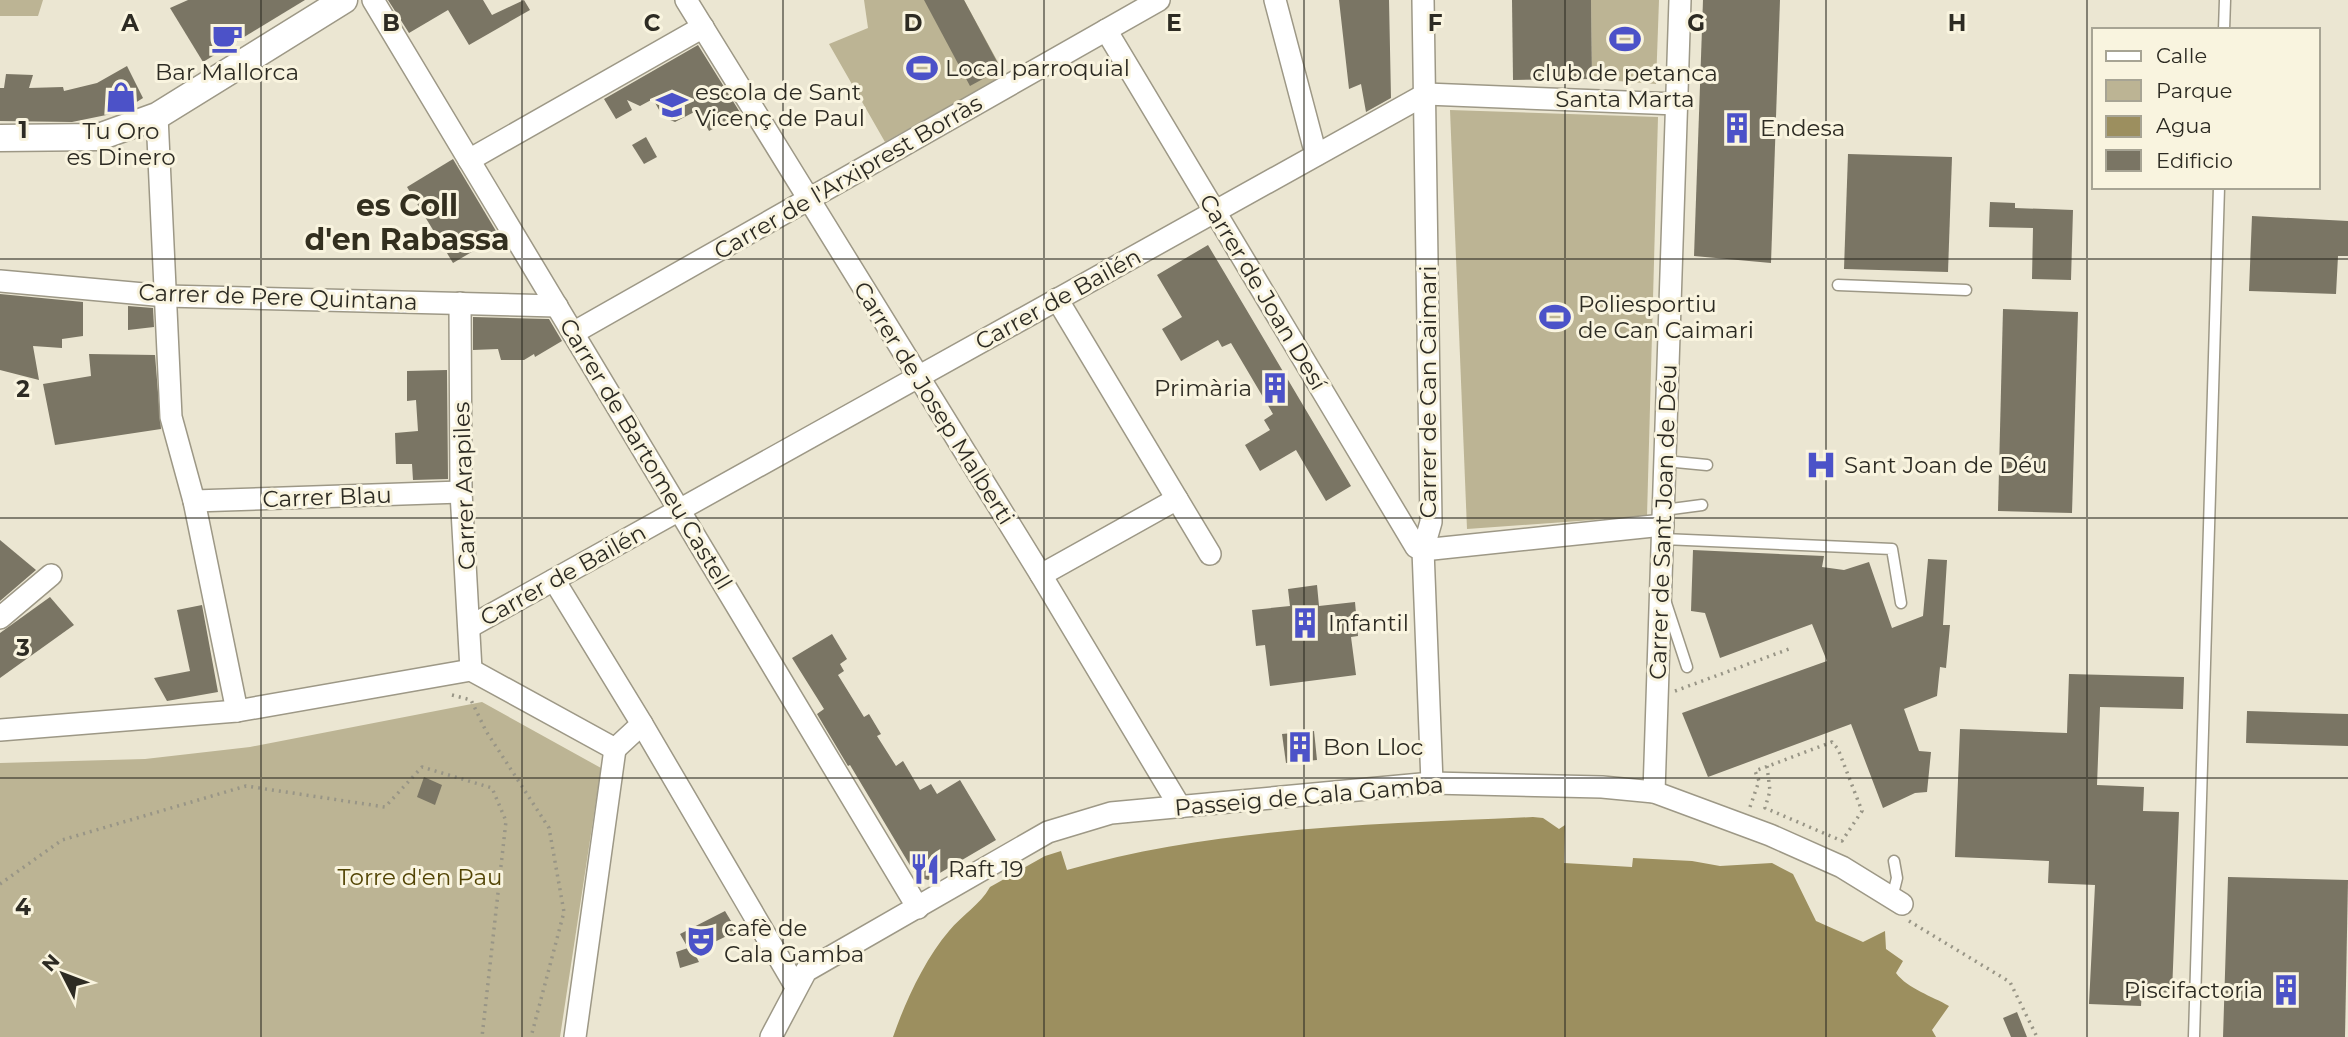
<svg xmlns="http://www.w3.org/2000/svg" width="2348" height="1037" viewBox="0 0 2348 1037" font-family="Montserrat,sans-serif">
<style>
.green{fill:#bcb494}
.water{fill:#9c8f5f}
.building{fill:#7a7564}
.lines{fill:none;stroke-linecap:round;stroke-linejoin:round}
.service-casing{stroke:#9d9886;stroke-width:13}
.minor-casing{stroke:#9d9886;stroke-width:24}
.tertiary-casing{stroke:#9d9886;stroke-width:29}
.path{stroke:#989586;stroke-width:3.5;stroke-dasharray:2 5;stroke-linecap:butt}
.service{stroke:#fff;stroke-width:10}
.minor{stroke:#fff;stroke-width:21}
.tertiary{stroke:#fff;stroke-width:26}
.grid{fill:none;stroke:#2d2b23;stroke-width:2;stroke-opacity:0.55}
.labels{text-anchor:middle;stroke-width:6;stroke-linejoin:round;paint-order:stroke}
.poi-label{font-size:23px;fill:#2d2b23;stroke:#f9f4df;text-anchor:start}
.street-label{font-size:23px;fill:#2d2b23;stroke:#f9f4df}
.park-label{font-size:23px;fill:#524404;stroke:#f9f4df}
.district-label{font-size:30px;font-weight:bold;fill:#332f1f;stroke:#f9f4df}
.grid-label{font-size:23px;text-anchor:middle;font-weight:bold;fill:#2d2b23;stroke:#f9f4df;stroke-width:6;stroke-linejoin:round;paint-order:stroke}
</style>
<rect width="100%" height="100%" fill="#ebe6d2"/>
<!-- green -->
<g class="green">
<path d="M 0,0 L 43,0 L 38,16 L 0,16 Z"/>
<path d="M 864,0 L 964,0 L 1005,75 L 885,142 L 829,44 L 868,28 Z"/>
<path d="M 1591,0 L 1659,0 L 1656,84 L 1592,79 Z"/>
<path d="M 1450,110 L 1658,117 L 1647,516 L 1467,529 Z"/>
<path d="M 482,702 L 601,768 L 560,1037 L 0,1037 L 0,763 L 145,759 L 250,747 Z"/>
</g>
<!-- water -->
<path class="water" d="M 1533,817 L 1543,818 L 1559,829 L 1565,825 L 1564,863 L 1632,867 L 1633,858 L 1692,861 L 1720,866 L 1772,863 L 1793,874 L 1816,921 L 1863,942 L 1885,931 L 1886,949 L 1903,961 L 1896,973 C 1908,989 1932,996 1949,1006 L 1932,1030 L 1936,1037 L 893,1037 C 905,1002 925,959 949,931 C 962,915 980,905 990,887 L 1045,856 L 1061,851 L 1067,870 C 1217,827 1378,824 1533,817 Z"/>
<!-- building -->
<g class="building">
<path d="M 188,0 L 305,0 L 203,62 L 170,8 Z"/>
<path d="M 388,0 L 483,0 L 492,15 L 524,0 L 530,10 L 469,45 L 448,10 L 409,33 Z"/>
<path d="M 924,0 L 964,0 L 1001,69 L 970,86 Z"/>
<path d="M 1339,0 L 1389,0 L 1391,98 L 1366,112 L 1361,84 L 1349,89 Z"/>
<path d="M 1512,0 L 1591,0 L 1592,79 L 1513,80 Z"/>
<path d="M 1703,0 L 1780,0 L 1771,263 L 1694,256 Z"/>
<path d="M 698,45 L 741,114 L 709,131 L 698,110 L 675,122 L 663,117 L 653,99 L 640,106 L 627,100 L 632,110 L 616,119 L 604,99 Z"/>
<path d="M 127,66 L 143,98 L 121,112 L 72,122 L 0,121 L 0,88 L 4,88 L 6,74 L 33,75 L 29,88 L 63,87 L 64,91 L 97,83 Z"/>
<path d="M 646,137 L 657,157 L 644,164 L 632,145 Z"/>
<path d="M 1848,154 L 1952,157 L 1948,272 L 1844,269 Z"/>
<path d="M 453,159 L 499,236 L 453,263 L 407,187 Z"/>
<path d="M 1990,202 L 2015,203 L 2015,208 L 2073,210 L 2071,280 L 2032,279 L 2033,228 L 1989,227 Z"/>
<path d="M 2252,216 L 2348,221 L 2348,256 L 2338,256 L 2336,294 L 2249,291 Z"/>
<path d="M 1208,245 L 1351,486 L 1326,501 L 1296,450 L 1260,471 L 1245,445 L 1270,430 L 1264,420 L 1273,414 L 1231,343 L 1222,347 L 1218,340 L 1181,361 L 1162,329 L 1182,317 L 1157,275 Z"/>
<path d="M 0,294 L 83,302 L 83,336 L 62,339 L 62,348 L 33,346 L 39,380 L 0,370 Z"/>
<path d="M 128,306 L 153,308 L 154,327 L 128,330 Z"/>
<path d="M 2003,309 L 2078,312 L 2072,513 L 1998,511 Z"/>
<path d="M 473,317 L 549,319 L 562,341 L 535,357 L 534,354 L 524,360 L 501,360 L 498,349 L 473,350 Z"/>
<path d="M 89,354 L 155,355 L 161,429 L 55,445 L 43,384 L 91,376 Z"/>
<path d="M 447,370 L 448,479 L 413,480 L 412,464 L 396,464 L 395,433 L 418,431 L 416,400 L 407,401 L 407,371 Z"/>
<path d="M 0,540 L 36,570 L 0,601 Z"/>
<path d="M 1693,550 L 1824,556 L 1822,567 L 1844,570 L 1869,562 L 1892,628 L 1923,616 L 1928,559 L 1947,560 L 1943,625 L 1950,625 L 1946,668 L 1940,667 L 1937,696 L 1904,709 L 1919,751 L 1931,752 L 1927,792 L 1915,793 L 1883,808 L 1851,724 L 1708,777 L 1682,713 L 1827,661 L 1812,624 L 1720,658 L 1705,613 L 1691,611 Z"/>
<path d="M 1317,585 L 1319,606 L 1355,602 L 1358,636 L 1351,637 L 1356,675 L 1270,686 L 1265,645 L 1256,646 L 1252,610 L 1290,606 L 1288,589 Z"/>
<path d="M 50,597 L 74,625 L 0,678 L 0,633 Z"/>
<path d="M 202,605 L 218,692 L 167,701 L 154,678 L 190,671 L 177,610 Z"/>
<path d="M 832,634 L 847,659 L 840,664 L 844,671 L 838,675 L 864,717 L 869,714 L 881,734 L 877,736 L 896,766 L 903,761 L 920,790 L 931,784 L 937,794 L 960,780 L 996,840 L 928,880 L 917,877 L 850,765 L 848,766 L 817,714 L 824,709 L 792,658 Z"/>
<path d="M 2069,674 L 2184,677 L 2183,709 L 2100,707 L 2097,785 L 2144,787 L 2143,811 L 2179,812 L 2172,993 L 2142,991 L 2141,1006 L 2089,1004 L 2095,885 L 2048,883 L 2049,861 L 1955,857 L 1960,729 L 2067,733 Z"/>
<path d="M 2247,711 L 2348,714 L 2348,746 L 2246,743 Z"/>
<path d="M 1314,731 L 1317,760 L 1286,763 L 1282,734 Z"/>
<path d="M 424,777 L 442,785 L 435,805 L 417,797 Z"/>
<path d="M 2228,877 L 2348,880 L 2345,1037 L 2223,1037 Z"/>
<path d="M 725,911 L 737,931 L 694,952 L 699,962 L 680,968 L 676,952 L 688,948 L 680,934 Z"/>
<path d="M 2017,1012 L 2027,1037 L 2011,1037 L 2003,1018 Z"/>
</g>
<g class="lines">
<defs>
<g id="service">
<path d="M 2224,30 L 2225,0"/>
<path d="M 1838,285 L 1966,290"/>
<path d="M 1665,461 L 1707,465"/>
<path d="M 1664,510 L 1702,505"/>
<path d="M 1663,539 L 1892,549 L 1901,603"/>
<path d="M 1666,603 L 1687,667"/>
<path d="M 1892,898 L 1897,878 L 1894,861"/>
<path d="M 2194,1037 L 2219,187"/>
</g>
<g id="minor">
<path d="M 373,0 L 918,908"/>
<path d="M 686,0 L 1041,575 L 1180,807"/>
<path d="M 1275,0 L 1316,155"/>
<path d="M 1423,0 L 1431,522 L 1423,550 L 1432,783"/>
<path d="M 1106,30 L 1416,547 L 1423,550"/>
<path d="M 157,116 L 171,417 L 194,501 L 237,711"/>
<path d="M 469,160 L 703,27"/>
<path d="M 0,281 L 166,296 L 557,306"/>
<path d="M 1057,299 L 1210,554"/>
<path d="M 460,303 L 461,492 L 471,670"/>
<path d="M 573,333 L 1159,0"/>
<path d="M 194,501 L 461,492"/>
<path d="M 1423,550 L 1663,525"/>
<path d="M 1041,575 L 1177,499"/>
<path d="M 554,580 L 642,724 L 615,749"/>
<path d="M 0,618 L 51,575"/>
<path d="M 471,626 L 1426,94 L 1677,104"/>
<path d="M 642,724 L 796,987"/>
<path d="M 0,730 L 237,711 L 471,670 L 615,749"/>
<path d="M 1654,792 L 1680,0"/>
<path d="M 575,1037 L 615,749"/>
<path d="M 771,1037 L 806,971 L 1048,832 L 1111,813 L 1432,783 L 1602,787 L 1654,792 L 1770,835 L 1842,867 L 1902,904"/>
</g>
<path id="tertiary" d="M 0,138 L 99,137 L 157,116 L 344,0"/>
</defs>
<!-- service casing -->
<use href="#service" class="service-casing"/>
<!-- minor casing -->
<use href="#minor" class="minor-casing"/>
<!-- tertiary casing -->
<use href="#tertiary" class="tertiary-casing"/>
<!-- path -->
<g class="path">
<path d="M 1675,691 L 1789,649"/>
<path d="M 452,695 L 471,700 L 486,731 L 549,828 L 564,912 L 531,1037"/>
<path d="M 1750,807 L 1759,781 L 1755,771 L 1832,742 L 1838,749 L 1862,811 L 1842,841 L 1765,808 L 1770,791 L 1767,766"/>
<path d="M 0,884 L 62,840 L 246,786 L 385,807 L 422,767 L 492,788 L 506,821 L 482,1037"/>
<path d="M 1909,921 L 2010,982 L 2037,1037"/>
</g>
<!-- service -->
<use href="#service" class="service"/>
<!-- minor -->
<use href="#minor" class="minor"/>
<!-- tertiary -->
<use href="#tertiary" class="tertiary"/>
</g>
<!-- grid -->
<path class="grid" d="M 261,0 L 261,1037M 522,0 L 522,1037M 783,0 L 783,1037M 1044,0 L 1044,1037M 1304,0 L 1304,1037M 1565,0 L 1565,1037M 1826,0 L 1826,1037M 2087,0 L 2087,1037M 0,259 L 2348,259M 0,518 L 2348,518M 0,778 L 2348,778"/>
<!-- icons -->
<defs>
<symbol id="cafe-bare" viewBox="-9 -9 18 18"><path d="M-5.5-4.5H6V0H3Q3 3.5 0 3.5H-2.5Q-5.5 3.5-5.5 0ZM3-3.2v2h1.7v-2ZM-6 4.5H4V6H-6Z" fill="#4c52c8" stroke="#f9f4df" stroke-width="2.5" paint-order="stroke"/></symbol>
<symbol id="stadium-bare" viewBox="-9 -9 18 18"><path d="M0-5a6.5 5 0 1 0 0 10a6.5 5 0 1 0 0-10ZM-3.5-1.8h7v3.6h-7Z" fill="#4c52c8" stroke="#f9f4df" stroke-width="2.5" paint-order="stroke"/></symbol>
<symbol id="shop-bare" viewBox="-9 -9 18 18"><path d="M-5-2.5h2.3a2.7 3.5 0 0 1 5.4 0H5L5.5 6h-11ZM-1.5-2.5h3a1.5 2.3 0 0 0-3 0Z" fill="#4c52c8" stroke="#f9f4df" stroke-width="2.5" paint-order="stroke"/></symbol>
<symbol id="school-bare" viewBox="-9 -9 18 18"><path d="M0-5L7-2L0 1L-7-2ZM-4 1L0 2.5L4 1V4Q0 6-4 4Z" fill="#4c52c8" stroke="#f9f4df" stroke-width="2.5" paint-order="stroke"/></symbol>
<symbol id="building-bare" viewBox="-9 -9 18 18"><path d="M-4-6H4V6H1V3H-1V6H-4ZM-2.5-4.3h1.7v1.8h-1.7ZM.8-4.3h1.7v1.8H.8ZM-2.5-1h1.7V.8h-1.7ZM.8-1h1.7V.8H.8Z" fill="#4c52c8" stroke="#f9f4df" stroke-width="2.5" paint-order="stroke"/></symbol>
<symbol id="hospital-bare" viewBox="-9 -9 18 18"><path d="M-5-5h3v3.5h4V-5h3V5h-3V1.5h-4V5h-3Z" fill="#4c52c8" stroke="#f9f4df" stroke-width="2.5" paint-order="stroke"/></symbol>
<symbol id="restaurant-bare" viewBox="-9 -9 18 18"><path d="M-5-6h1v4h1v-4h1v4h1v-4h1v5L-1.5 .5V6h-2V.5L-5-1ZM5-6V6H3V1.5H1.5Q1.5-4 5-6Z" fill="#4c52c8" stroke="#f9f4df" stroke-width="2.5" paint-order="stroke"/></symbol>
<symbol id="theatre-bare" viewBox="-9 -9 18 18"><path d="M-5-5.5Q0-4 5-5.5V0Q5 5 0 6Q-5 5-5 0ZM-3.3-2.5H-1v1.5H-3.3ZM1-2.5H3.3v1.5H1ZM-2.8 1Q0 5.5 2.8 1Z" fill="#4c52c8" stroke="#f9f4df" stroke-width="2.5" paint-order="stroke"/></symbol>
</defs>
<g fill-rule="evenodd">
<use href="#cafe-bare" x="205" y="16" width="44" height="44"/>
<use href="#stadium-bare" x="1603" y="17" width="44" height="44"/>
<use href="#stadium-bare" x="900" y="46" width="44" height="44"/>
<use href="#shop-bare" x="99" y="75" width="44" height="44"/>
<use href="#school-bare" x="650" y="83" width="44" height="44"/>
<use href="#building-bare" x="1715" y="106" width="44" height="44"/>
<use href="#stadium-bare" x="1533" y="295" width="44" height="44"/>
<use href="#building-bare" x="1253" y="366" width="44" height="44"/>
<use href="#hospital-bare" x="1799" y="443" width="44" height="44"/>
<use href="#building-bare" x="1283" y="601" width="44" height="44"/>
<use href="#building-bare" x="1278" y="725" width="44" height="44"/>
<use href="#restaurant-bare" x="903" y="847" width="44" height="44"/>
<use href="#theatre-bare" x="679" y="919" width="44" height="44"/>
<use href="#building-bare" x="2264" y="968" width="44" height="44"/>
</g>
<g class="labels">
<!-- poi labels -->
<g class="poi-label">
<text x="945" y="76">Local parroquial</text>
<text x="227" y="80" text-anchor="middle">Bar Mallorca</text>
<text x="1625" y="81" text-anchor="middle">club de petanca<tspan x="1625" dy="26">Santa Marta</tspan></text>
<text x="695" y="100">escola de Sant<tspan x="695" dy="26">Vicenç de Paul</tspan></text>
<text x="1760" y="136">Endesa</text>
<text x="121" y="139" text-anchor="middle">Tu Oro<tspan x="121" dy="26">es Dinero</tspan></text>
<text x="1578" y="312">Poliesportiu<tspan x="1578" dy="26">de Can Caimari</tspan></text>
<text x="1252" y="396" text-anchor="end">Primària</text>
<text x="1844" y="473">Sant Joan de Déu</text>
<text x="1328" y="631">Infantil</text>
<text x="1323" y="755">Bon Lloc</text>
<text x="948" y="877">Raft 19</text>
<text x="724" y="936">cafè de<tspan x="724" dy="26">Cala Gamba</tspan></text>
<text x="2263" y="998" text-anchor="end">Piscifactoria</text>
</g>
<!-- street labels -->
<g class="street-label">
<text transform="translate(848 177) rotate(-30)" y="8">Carrer de l'Arxiprest Borràs</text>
<text transform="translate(1263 292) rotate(59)" y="8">Carrer de Joan Desí</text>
<text transform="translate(278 297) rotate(2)" y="8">Carrer de Pere Quintana</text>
<text transform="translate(1058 299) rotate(-29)" y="8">Carrer de Bailén</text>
<text transform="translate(1428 392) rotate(-90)" y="8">Carrer de Can Caimari</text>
<text transform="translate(934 403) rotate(58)" y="8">Carrer de Josep Malberti</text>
<text transform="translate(646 454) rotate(59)" y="8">Carrer de Bartomeu Castell</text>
<text transform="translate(464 486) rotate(-92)" y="8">Carrer Arapiles</text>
<text transform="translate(327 497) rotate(-2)" y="8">Carrer Blau</text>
<text transform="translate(1663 522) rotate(-88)" y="8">Carrer de Sant Joan de Déu</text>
<text transform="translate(563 575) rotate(-29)" y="8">Carrer de Bailén</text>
<text transform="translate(1309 796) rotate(-5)" y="8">Passeig de Cala Gamba</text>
</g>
<!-- park labels -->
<g class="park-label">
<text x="420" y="885">Torre d'en Pau</text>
</g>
<!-- district labels -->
<g class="district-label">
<text x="407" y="216">es Coll<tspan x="407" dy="34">d'en Rabassa</tspan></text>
</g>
</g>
<g class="grid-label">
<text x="130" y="31">A</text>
<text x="391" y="31">B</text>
<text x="652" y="31">C</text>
<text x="913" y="31">D</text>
<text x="1174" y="31">E</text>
<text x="1435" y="31">F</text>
<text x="1696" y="31">G</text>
<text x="1957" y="31">H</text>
<text x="23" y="138">1</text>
<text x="23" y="397">2</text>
<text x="23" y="656">3</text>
<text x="23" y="915">4</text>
</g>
<!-- legend -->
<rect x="2092" y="28" width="228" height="161" fill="#f9f4df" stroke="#a7a494" stroke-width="2"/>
<rect x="2106" y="51" width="35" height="10" fill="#ffffff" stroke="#a7a494" stroke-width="2"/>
<text x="2156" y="63" font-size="21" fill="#2d2b23">Calle</text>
<rect x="2106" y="80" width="35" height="21" fill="#bcb494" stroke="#a7a494" stroke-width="2"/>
<text x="2156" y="98" font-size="21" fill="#2d2b23">Parque</text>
<rect x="2106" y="116" width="35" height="21" fill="#9c8f5f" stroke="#a7a494" stroke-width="2"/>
<text x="2156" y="133" font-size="21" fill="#2d2b23">Agua</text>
<rect x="2106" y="150" width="35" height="21" fill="#7a7564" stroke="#a7a494" stroke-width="2"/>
<text x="2156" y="168" font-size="21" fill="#2d2b23">Edificio</text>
<!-- north arrow -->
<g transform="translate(63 974) rotate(312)" stroke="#f9f4df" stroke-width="5" paint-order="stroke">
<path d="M0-5L12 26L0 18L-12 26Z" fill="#2d2b23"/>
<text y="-10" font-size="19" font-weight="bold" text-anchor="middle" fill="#2d2b23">N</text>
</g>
</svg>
